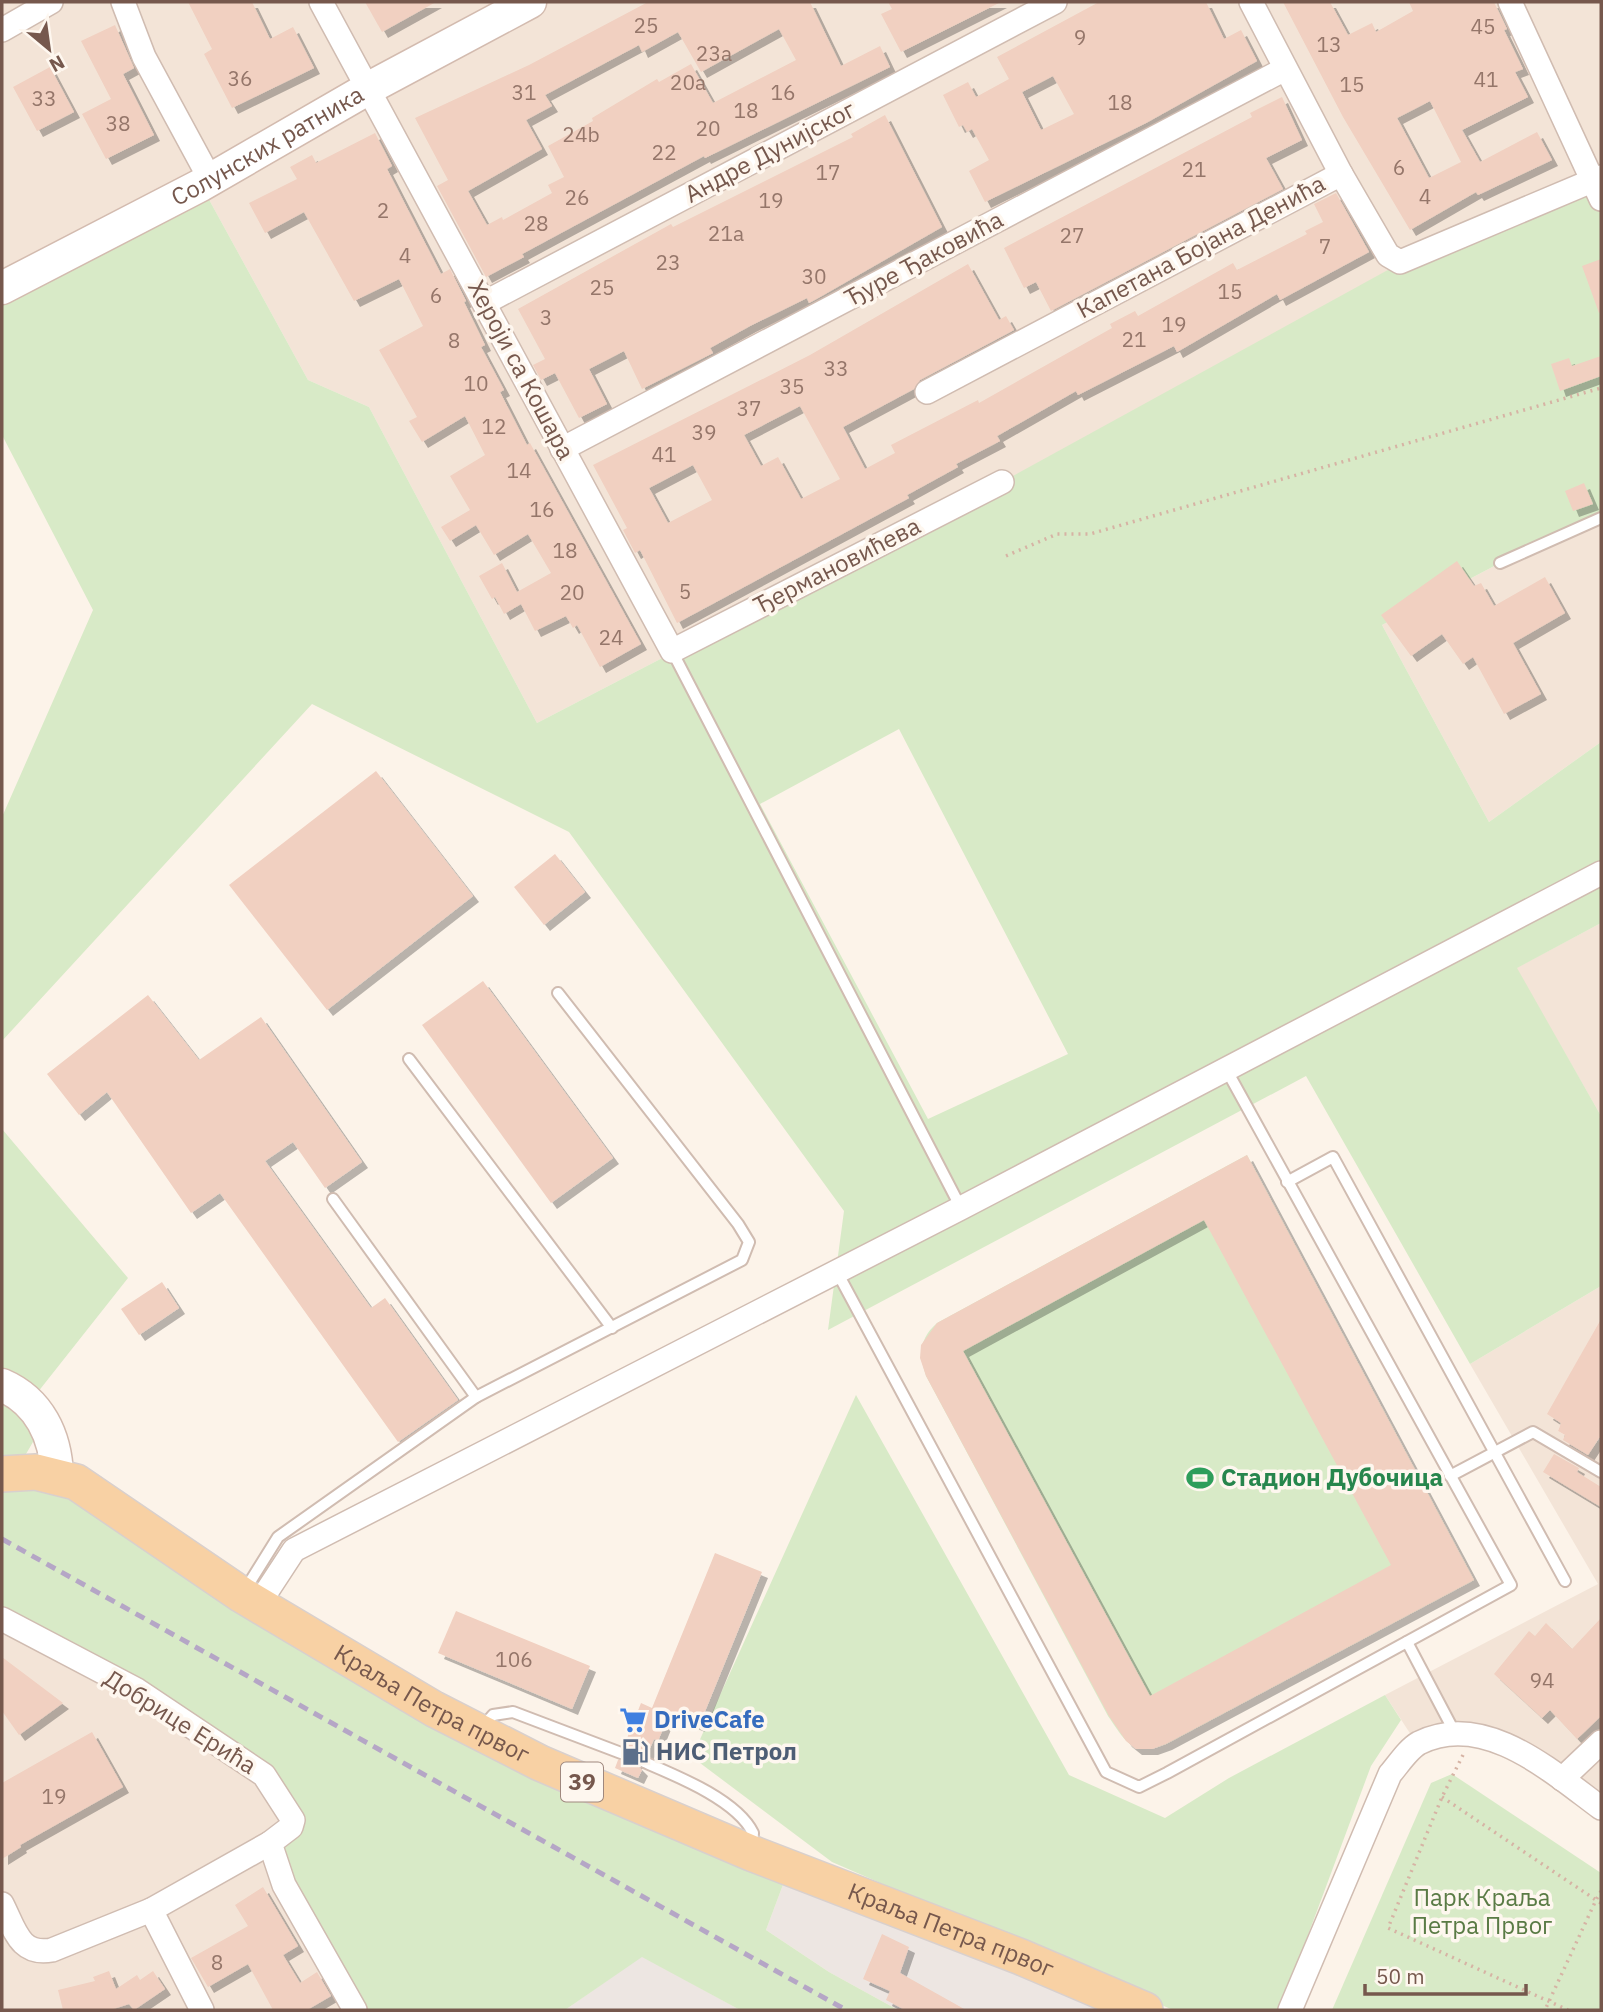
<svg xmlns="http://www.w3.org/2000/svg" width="1603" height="2012" viewBox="0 0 1603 2012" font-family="'IBM Plex Sans',sans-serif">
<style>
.residential{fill:#f3e4d7}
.industrial{fill:#ede6e2}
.green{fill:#d8eac7;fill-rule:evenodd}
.building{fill:#f1d0c1;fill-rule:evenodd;filter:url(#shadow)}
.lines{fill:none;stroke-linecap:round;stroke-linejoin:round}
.lane-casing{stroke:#d0bcb1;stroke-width:14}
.street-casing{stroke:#d0bcb1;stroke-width:26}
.secondary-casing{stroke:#d3bbaf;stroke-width:35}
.primary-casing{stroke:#d9d0cd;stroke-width:38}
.path{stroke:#d6b3a4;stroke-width:3.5;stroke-dasharray:2 5;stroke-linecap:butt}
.lane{stroke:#fff;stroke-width:10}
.street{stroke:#fff;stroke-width:23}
.secondary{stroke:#fff;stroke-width:32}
.primary{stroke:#f8d1a4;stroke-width:35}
.rail{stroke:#b5a6c6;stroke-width:5;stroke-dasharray:10 7;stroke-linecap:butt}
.labels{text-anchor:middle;stroke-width:7;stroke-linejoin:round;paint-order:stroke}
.number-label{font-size:21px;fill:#95766a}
.shield{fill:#fef7ef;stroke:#9f887e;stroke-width:2}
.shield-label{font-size:23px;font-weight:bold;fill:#76584d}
.street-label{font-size:24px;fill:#76584d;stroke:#fef7ef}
.leisure-label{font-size:24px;font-weight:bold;fill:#27864d;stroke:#fef7ef;text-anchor:start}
.shop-label{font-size:24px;font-weight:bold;fill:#366cbe;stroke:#fef7ef;text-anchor:start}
.service-label{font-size:24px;font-weight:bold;fill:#4e5e75;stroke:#fef7ef;text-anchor:start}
.park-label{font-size:24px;fill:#5a7b45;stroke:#fef7ef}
</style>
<defs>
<filter id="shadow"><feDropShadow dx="6" dy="6" stdDeviation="0" flood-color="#0004"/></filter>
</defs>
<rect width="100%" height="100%" fill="#fcf3e9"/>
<!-- residential -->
<g class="residential">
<path d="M 2,2 L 1601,2 L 1601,199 L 1002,482 L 537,723 L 369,407 L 308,380 L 201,185 L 2,288 Z"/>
<path d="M 1601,518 L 1601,742 L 1489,822 L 1382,625 L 1500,563 Z"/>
<path d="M 1601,923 L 1601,1116 L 1516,968 Z"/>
<path d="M 1601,1286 L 1601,1319 L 1548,1414 L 1561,1423 L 1558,1431 L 1591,1450 L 1598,1441 L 1601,1443 L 1601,1808 L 1508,1746 L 1417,1744 L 1385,1695 L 1598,1584 L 1470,1364 Z"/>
<path d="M 2,1619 L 264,1775 L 355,2010 L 2,2010 Z"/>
</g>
<!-- industrial -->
<g class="industrial">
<path d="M 790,1866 L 1145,2010 L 898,2010 L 829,1972 L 766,1930 Z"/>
<path d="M 642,1956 L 740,2010 L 565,2010 Z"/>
</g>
<!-- green -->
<g class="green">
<path d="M 1593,178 L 1601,203 L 1601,518 L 1500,563 L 1382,625 L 1489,822 L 1601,742 L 1601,923 L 1517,968 L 1601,1116 L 1601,1286 L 1470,1364 L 1306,1076 L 828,1330 L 844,1211 L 569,832 L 312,704 L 2,1041 L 2,817 L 93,610 L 2,435 L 2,288 L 201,185 L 308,380 L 369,407 L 537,723 L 1002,482 L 1386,271 ZM 899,729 L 1068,1054 L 928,1119 L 760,804 Z"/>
<path d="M 2,1129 L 128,1278 L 30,1402 L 37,1435 L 26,1454 L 2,1459 Z"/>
<path d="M 1247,1155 L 1474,1580 L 1166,1744 C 1132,1757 1126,1742 1108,1716 L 926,1376 C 919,1354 919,1339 937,1323 Z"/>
<path d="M 856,1395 L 1069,1775 L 1165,1818 L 1229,1778 L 1385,1695 L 1401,1720 L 1371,1766 L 1280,2010 L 1173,2010 L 832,1862 L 692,1757 Z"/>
<path d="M 2,1474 L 75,1494 L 208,1585 L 790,1866 L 766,1930 L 829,1972 L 898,2010 L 740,2010 L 642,1957 L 565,2010 L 355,2010 L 270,1843 L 290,1827 L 264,1775 L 2,1619 Z"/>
<path d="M 1452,1774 L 1601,1873 L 1601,2010 L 1332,2010 L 1431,1783 Z"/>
</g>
<!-- building -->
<g class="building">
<path d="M 188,2 L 252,2 L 270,39 L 293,27 L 314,68 L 232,108 L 204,54 L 212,49 Z"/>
<path d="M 365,2 L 436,2 L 382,32 Z"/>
<path d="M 648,2 L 810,2 L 841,66 L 880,46 L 890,67 L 705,158 L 704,156 L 522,254 L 524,257 L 486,277 L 437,186 L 448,180 L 415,118 L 529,65 ZM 779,29 L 796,60 L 713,103 L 691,64 L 659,82 L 657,79 L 592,118 L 593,121 L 548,146 L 564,177 L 548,185 L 552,193 L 503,220 L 502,217 L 487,225 L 468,191 L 542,149 L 526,120 L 552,106 L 545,95 L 639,45 L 642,52 L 678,32 L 701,72 Z"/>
<path d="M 888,2 L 1001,2 L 901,52 L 881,14 L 892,9 Z"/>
<path d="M 1099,2 L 1206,2 L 1224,39 L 1241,30 L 1257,61 L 1146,123 L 985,202 L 969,171 L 989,160 L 972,129 L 967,132 L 963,125 L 959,127 L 943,95 L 968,82 L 976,97 L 1009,79 L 997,57 ZM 1053,76 L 1074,114 L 1041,130 L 1022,92 Z"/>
<path d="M 1283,2 L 1330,2 L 1348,35 L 1372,23 L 1376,32 L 1413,11 L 1409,2 L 1494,2 L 1507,29 L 1504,30 L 1523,69 L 1515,72 L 1528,97 L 1462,130 L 1480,162 L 1537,132 L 1552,160 L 1478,195 L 1476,192 L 1410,230 L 1343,117 ZM 1430,101 L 1461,162 L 1429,178 L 1397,118 Z"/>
<path d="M 115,25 L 134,68 L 123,74 L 154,135 L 106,159 L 82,114 L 111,99 L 81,41 Z"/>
<path d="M 50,67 L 74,112 L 37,131 L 13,87 Z"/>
<path d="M 1282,97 L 1302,140 L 1266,158 L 1283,189 L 1051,311 L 1036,282 L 1024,288 L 1004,248 L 1252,117 L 1250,113 Z"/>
<path d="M 885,115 L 942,227 L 820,297 L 809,303 L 807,298 L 750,326 L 710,348 L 713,353 L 642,389 L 624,351 L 589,369 L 607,404 L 579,418 L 555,373 L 541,380 L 533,365 L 545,359 L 518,309 L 671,224 L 673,227 L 853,137 L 851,134 Z"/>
<path d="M 375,133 L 392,166 L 387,169 L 441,274 L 450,269 L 466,301 L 464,302 L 485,345 L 481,347 L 504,390 L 500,392 L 527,445 L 530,443 L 641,644 L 600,667 L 577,625 L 573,628 L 566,616 L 535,631 L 521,604 L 504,614 L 495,597 L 492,599 L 479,576 L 502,563 L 517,592 L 551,573 L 528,534 L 494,555 L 476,525 L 450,541 L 441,527 L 470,510 L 450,476 L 485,455 L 465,416 L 422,442 L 409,421 L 417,417 L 379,350 L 423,326 L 399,279 L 354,301 L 304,212 L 265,233 L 249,203 L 297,179 L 290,167 L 312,155 L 316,163 Z"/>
<path d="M 1336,193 L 1369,252 L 1280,300 L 1277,294 L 1177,352 L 1174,346 L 1078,395 L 1076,391 L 997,436 L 1000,441 L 956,464 L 958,467 L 907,495 L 909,498 L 677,623 L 640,550 L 635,553 L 623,530 L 627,528 L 593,465 L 810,355 L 968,264 L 999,320 L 1006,316 L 1014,330 L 920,380 L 914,389 L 843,427 L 865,469 L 895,453 L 891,445 L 978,400 L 979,403 L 1112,328 L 1110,324 L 1135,311 L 1138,316 L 1233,263 L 1237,270 L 1307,234 L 1305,231 L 1323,222 L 1314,204 ZM 800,406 L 840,479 L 801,499 L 778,457 L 761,466 L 744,435 ZM 693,465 L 712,500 L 668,523 L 649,488 Z"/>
<path d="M 1601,259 L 1601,312 L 1599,313 L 1582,266 Z"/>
<path d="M 1601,356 L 1601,376 L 1560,391 L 1551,364 L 1569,358 L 1572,366 Z"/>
<path d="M 1584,483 L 1593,504 L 1573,511 L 1565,491 Z"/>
<path d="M 1457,561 L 1474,586 L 1481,583 L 1494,606 L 1545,577 L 1565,613 L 1513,643 L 1541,694 L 1504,714 L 1473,657 L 1463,664 L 1442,634 L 1411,656 L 1381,615 Z"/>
<path d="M 376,771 L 473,896 L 327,1010 L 229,885 Z"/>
<path d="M 555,854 L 585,892 L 544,925 L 514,887 Z"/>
<path d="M 483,981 L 613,1158 L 551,1203 L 422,1025 Z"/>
<path d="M 148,995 L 199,1060 L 261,1017 L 362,1162 L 325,1188 L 293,1142 L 265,1161 L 371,1308 L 385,1298 L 458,1400 L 398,1442 L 220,1193 L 191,1213 L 107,1092 L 79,1115 L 47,1074 Z"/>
<path d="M 1247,1155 L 1474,1580 L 1166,1744 L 1152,1749 L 1136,1749 L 1126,1741 L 1109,1716 L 926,1376 L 920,1358 L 921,1345 L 937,1323 ZM 1204,1220 L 1391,1565 L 1150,1696 L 963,1351 Z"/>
<path d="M 162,1282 L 179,1308 L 139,1335 L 121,1309 Z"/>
<path d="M 1601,1319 L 1601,1435 L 1588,1455 L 1563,1440 L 1565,1435 L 1558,1431 L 1561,1423 L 1547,1414 Z"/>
<path d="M 1554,1454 L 1579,1468 L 1577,1472 L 1601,1487 L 1601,1507 L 1543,1472 Z"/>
<path d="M 715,1553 L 762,1572 L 699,1726 L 669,1714 L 658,1741 L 654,1739 L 647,1755 L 637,1758 L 636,1764 L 642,1770 L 638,1778 L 615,1768 L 618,1760 L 628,1756 L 624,1746 L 641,1703 L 652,1708 Z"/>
<path d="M 456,1611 L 590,1666 L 572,1709 L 438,1653 Z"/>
<path d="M 1601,1618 L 1601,1716 L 1577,1739 L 1550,1710 L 1542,1718 L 1494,1674 L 1529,1631 L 1535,1636 L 1546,1623 L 1572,1649 Z"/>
<path d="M 2,1657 L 63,1703 L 19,1735 L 2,1711 Z"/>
<path d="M 92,1732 L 123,1787 L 20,1845 L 21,1847 L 2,1859 L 2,1783 Z"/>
<path d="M 263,1887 L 298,1946 L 283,1955 L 300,1983 L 317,1972 L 331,1996 L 307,2010 L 273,2010 L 248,1964 L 208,1987 L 191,1958 L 248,1926 L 235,1905 Z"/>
<path d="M 882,1934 L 909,1947 L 900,1973 L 966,2010 L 905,2010 L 886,2000 L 890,1991 L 863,1979 Z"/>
<path d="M 109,1971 L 116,1989 L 137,1975 L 140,1980 L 153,1971 L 165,1989 L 134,2010 L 129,2004 L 110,2010 L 63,2010 L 58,1990 L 95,1981 L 93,1977 Z"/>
</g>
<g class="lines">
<defs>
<g id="lane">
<path d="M 1500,563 L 1601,518"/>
<path d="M 672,651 L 961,1208"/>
<path d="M 409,1059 L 612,1328"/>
<path d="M 1287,1182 L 1333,1157 L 1565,1581"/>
<path d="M 333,1199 L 476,1397"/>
<path d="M 837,1272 L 1106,1772 L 1139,1787 L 1167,1773 L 1511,1585 L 1226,1069"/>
<path d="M 1450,1476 L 1533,1432 L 1601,1472"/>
<path d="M 245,1590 L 278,1537 L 476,1397 L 742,1260 L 749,1242 L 738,1224 L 558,993"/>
<path d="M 1407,1642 L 1455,1733"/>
<path d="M 481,1729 L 493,1715 L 513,1712 L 621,1753"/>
<path d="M 644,1762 C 677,1776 737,1800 753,1833 L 752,1847"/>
</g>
<g id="street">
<path d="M 123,2 L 144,57 L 210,179"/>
<path d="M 321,2 L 672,651 L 1002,482"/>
<path d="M 1251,2 L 1341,174"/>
<path d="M 1510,2 L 1601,199"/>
<path d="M 2,30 L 51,2"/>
<path d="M 486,302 L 1055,2"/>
<path d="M 927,392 L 1341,174 L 1388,255 L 1400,262 L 1601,177"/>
<path d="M 562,449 L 1285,69"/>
<path d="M 258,1605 L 294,1550 L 961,1208 L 1601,873"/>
<path d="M 2,1619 L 137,1690 L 264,1775 L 293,1820 L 291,1827 L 270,1843 L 284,1885 L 355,2010"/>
<path d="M 1562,1779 L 1601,1742"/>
<path d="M 2,1904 C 15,1929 19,1956 52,1950 L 151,1910"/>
<path d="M 202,2010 L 151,1910 L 270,1843"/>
<path d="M 1290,2010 L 1390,1774 C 1398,1765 1408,1749 1419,1743 C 1484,1710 1552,1772 1601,1808"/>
</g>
<g id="secondary">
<path id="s1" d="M 2,288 L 201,185 L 369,88 L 530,2"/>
<path d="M 2,1385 C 39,1401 56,1436 57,1476"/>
</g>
<g id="primary">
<path id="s2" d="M 2,1474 L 36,1472 L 76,1482 L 242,1595 L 434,1709 L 540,1763 L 751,1853 L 1021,1957 L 1145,2010"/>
</g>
</defs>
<!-- lane casing -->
<use href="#lane" class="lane-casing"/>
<!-- street casing -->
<use href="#street" class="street-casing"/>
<!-- secondary casing -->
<use href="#secondary" class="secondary-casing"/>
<!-- primary casing -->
<use href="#primary" class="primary-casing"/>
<!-- path -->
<g class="path">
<path d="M 1006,556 L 1057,534 L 1090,534 L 1601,388"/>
<path d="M 1463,1755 L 1442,1797 L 1388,1928 L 1568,2010"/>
<path d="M 1442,1797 L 1596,1900 L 1545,2010"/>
<path d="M 1601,1891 L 1596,1900 L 1601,1903"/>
</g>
<!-- lane -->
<use href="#lane" class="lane"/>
<!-- street -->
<use href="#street" class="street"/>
<!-- secondary -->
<use href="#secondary" class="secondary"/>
<!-- primary -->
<use href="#primary" class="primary"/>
<!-- rail -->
<path class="rail" d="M 2,1539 L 846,2010"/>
</g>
<!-- icons -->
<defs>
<symbol id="stadium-bare" viewBox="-9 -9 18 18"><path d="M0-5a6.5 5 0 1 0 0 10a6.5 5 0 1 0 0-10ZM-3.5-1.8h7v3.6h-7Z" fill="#2e9e5b" stroke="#fef7ef" stroke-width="2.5" paint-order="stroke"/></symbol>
<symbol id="supermarket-bare" viewBox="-9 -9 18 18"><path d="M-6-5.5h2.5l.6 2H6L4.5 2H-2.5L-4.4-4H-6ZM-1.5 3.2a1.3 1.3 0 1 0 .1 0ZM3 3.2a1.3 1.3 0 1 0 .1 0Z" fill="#3f7fe0" stroke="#fef7ef" stroke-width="2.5" paint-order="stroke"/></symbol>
<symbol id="fuel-bare" viewBox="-9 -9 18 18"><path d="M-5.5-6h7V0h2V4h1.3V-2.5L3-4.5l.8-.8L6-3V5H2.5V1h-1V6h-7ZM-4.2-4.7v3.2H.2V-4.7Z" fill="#5c6f8a" stroke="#fef7ef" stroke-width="2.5" paint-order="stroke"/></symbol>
</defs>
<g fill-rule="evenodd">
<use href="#stadium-bare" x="1181" y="1459" width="38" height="38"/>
<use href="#supermarket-bare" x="614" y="1701" width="38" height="38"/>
<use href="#fuel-bare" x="616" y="1733" width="38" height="38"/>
</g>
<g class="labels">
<!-- number labels -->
<g class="number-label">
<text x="646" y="33">25</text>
<text x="1483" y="34">45</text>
<text x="1080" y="45">9</text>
<text x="1329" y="52">13</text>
<text x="714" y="61">23a</text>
<text x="240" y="86">36</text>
<text x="1486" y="87">41</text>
<text x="688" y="90">20a</text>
<text x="1352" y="92">15</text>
<text x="524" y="100">31</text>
<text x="783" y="100">16</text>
<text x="44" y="106">33</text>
<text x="1120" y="110">18</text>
<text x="746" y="118">18</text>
<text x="118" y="131">38</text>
<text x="708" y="136">20</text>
<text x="581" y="142">24b</text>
<text x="664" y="160">22</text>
<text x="1399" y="175">6</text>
<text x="1194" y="177">21</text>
<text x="828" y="180">17</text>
<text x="1425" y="204">4</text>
<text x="577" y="205">26</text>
<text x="771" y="208">19</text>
<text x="383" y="218">2</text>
<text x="536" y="231">28</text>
<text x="726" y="241">21a</text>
<text x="1072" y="243">27</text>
<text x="1325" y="254">7</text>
<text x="405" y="263">4</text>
<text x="668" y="270">23</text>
<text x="814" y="284">30</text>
<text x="602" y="295">25</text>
<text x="1230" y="299">15</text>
<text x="436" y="303">6</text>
<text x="546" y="325">3</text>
<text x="1174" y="332">19</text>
<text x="1134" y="347">21</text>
<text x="454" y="348">8</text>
<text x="836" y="376">33</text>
<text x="476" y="391">10</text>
<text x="792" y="394">35</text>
<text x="749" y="416">37</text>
<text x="494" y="434">12</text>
<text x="704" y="440">39</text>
<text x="664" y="462">41</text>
<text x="519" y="478">14</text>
<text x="542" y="517">16</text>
<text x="565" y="558">18</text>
<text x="685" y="599">5</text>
<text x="572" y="600">20</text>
<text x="611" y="645">24</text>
<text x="514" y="1667">106</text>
<text x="1542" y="1688">94</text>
<text x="54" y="1804">19</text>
<text x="217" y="1970">8</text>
</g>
<!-- shield labels -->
<rect class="shield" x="561" y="1762.5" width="42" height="39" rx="5"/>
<g class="shield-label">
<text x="582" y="1790">39</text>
</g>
<!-- street labels -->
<g class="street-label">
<text dy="8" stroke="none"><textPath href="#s1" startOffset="301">Солунских ратника</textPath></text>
<text transform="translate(770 152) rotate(-28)" y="8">Андре Дунијског</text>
<text transform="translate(1201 247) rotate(-28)" y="8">Капетана Бојана Денића</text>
<text transform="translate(924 259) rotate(-28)" y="8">Ђуре Ђаковића</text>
<text transform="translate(521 370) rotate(62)" y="8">Хероји са Кошара</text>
<text transform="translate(837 566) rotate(-27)" y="8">Ђермановићева</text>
<text dy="8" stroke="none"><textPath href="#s2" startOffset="495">Краља Петра првог</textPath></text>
<text transform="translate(180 1722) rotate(32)" y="8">Добрице Ерића</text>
<text dy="8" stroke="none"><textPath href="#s2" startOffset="1062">Краља Петра првог</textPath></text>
</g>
<!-- leisure labels -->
<g class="leisure-label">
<text x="1221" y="1486">Стадион Дубочица</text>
</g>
<!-- shop labels -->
<g class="shop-label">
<text x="654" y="1728">DriveCafe</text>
</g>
<!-- service labels -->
<g class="service-label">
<text x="656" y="1760">НИС Петрол</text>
</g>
<!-- park labels -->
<g class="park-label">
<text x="1482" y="1906">Парк Краља<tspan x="1482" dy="28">Петра Првог</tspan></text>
</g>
</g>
<!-- border -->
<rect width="1603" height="2012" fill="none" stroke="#76584d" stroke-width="7"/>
<!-- north arrow -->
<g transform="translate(49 49) rotate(151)" stroke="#fef7ef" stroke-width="5" paint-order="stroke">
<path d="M0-5L12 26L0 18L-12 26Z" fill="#76584d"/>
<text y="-10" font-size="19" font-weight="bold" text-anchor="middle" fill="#76584d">N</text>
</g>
<!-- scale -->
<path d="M1365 1984v10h161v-10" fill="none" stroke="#76584d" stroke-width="3.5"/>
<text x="1376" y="1984" font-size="21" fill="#76584d" stroke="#fef7ef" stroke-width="5" paint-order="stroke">50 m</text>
</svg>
